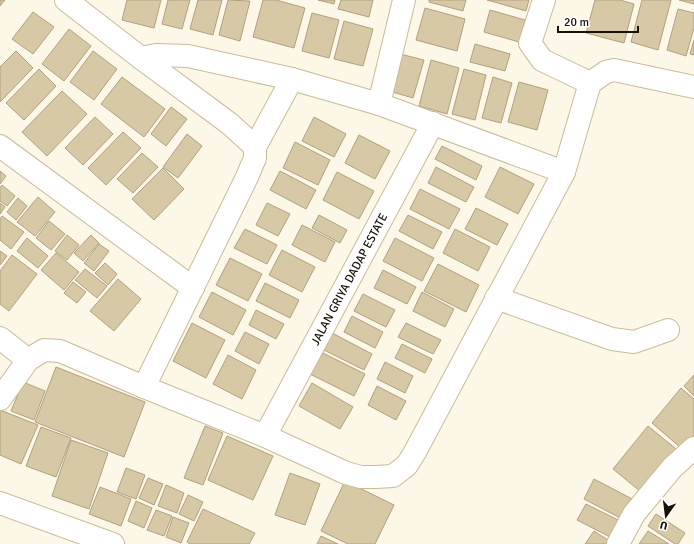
<svg xmlns="http://www.w3.org/2000/svg" width="694" height="544" viewBox="0 0 694 544" font-family="Signika,sans-serif">
<style>
.building{fill:#d8c9a6;stroke:#afa17f}
.lines{fill:none;stroke-linecap:round;stroke-linejoin:round}
.minor-casing{stroke:#c9bb98;stroke-width:24}
.minor{stroke:#fff;stroke-width:22}
.labels{text-anchor:middle;stroke-width:3.5;stroke-linejoin:round;paint-order:stroke}
.street-label{font-size:12px;fill:#161005;stroke:#fff}
</style>
<rect width="100%" height="100%" fill="#fdf7e8"/>
<!-- building -->
<g class="building">
<path d="M 0,0 L 5,0 L 0,6 Z"/>
<path d="M 127,0 L 161,0 L 154,28 L 122,20 Z"/>
<path d="M 168,0 L 190,0 L 182,29 L 162,24 Z"/>
<path d="M 198,0 L 222,0 L 213,35 L 190,29 Z"/>
<path d="M 228,0 L 250,1 L 240,41 L 219,35 Z"/>
<path d="M 263,0 L 276,0 L 305,8 L 294,48 L 253,37 Z"/>
<path d="M 318,0 L 335,0 L 334,4 Z"/>
<path d="M 341,0 L 373,0 L 369,17 L 338,9 Z"/>
<path d="M 429,0 L 466,0 L 463,11 L 429,2 Z"/>
<path d="M 487,0 L 529,0 L 526,11 Z"/>
<path d="M 595,0 L 620,0 L 634,4 L 624,43 L 586,33 Z"/>
<path d="M 642,0 L 671,0 L 658,50 L 631,42 Z"/>
<path d="M 679,0 L 694,0 L 694,4 Z"/>
<path d="M 425,8 L 465,19 L 457,51 L 416,40 Z"/>
<path d="M 678,9 L 694,13 L 694,28 L 686,56 L 667,50 Z"/>
<path d="M 490,10 L 525,20 L 519,42 L 484,32 Z"/>
<path d="M 33,12 L 54,27 L 33,54 L 12,39 Z"/>
<path d="M 312,13 L 339,20 L 329,58 L 302,51 Z"/>
<path d="M 344,21 L 373,29 L 363,66 L 334,59 Z"/>
<path d="M 69,29 L 91,46 L 64,81 L 42,64 Z"/>
<path d="M 694,40 L 694,55 L 690,54 Z"/>
<path d="M 475,44 L 510,54 L 505,71 L 470,62 Z"/>
<path d="M 16,51 L 33,68 L 0,102 L 0,67 Z"/>
<path d="M 93,51 L 117,69 L 94,100 L 70,82 Z"/>
<path d="M 400,54 L 424,60 L 413,98 L 389,91 Z"/>
<path d="M 431,60 L 459,68 L 447,114 L 419,106 Z"/>
<path d="M 39,69 L 56,86 L 24,120 L 6,103 Z"/>
<path d="M 464,69 L 486,75 L 475,120 L 452,114 Z"/>
<path d="M 122,77 L 165,109 L 144,137 L 101,104 Z"/>
<path d="M 493,77 L 512,83 L 501,123 L 482,118 Z"/>
<path d="M 519,82 L 548,90 L 537,130 L 508,122 Z"/>
<path d="M 62,91 L 87,114 L 47,156 L 22,132 Z"/>
<path d="M 171,107 L 187,119 L 166,146 L 151,134 Z"/>
<path d="M 95,117 L 113,134 L 83,165 L 65,148 Z"/>
<path d="M 314,117 L 346,134 L 334,157 L 302,141 Z"/>
<path d="M 123,132 L 141,148 L 106,185 L 88,168 Z"/>
<path d="M 187,134 L 202,146 L 178,178 L 163,167 Z"/>
<path d="M 359,135 L 390,151 L 375,179 L 345,163 Z"/>
<path d="M 295,142 L 330,160 L 318,185 L 283,168 Z"/>
<path d="M 442,146 L 482,166 L 476,180 L 435,159 Z"/>
<path d="M 142,153 L 158,167 L 133,193 L 117,179 Z"/>
<path d="M 436,167 L 474,187 L 466,202 L 428,183 Z"/>
<path d="M 500,167 L 534,184 L 518,214 L 485,197 Z"/>
<path d="M 163,168 L 184,189 L 154,220 L 132,199 Z"/>
<path d="M 0,171 L 6,176 L 0,184 Z"/>
<path d="M 280,171 L 316,190 L 306,209 L 270,190 Z"/>
<path d="M 337,172 L 374,191 L 359,219 L 323,200 Z"/>
<path d="M 2,185 L 15,196 L 7,206 L 0,201 L 0,188 Z"/>
<path d="M 420,189 L 460,209 L 449,229 L 410,209 Z"/>
<path d="M 38,197 L 55,212 L 35,236 L 17,222 Z"/>
<path d="M 18,198 L 27,206 L 16,220 L 7,212 Z"/>
<path d="M 0,203 L 5,207 L 0,214 Z"/>
<path d="M 267,203 L 290,214 L 278,236 L 256,225 Z"/>
<path d="M 476,208 L 508,224 L 497,245 L 465,229 Z"/>
<path d="M 319,215 L 347,230 L 340,243 L 312,228 Z"/>
<path d="M 408,215 L 442,232 L 433,249 L 399,231 Z"/>
<path d="M 2,216 L 24,232 L 11,249 L 0,240 L 0,219 Z"/>
<path d="M 49,221 L 65,234 L 51,250 L 36,238 Z"/>
<path d="M 302,225 L 335,242 L 325,262 L 292,245 Z"/>
<path d="M 245,229 L 277,245 L 267,264 L 234,248 Z"/>
<path d="M 455,229 L 490,247 L 478,271 L 443,253 Z"/>
<path d="M 67,235 L 79,245 L 67,260 L 55,251 Z"/>
<path d="M 91,235 L 99,243 L 83,261 L 74,253 Z"/>
<path d="M 27,238 L 48,256 L 38,268 L 17,251 Z"/>
<path d="M 395,238 L 434,258 L 422,281 L 383,261 Z"/>
<path d="M 99,244 L 109,251 L 94,271 L 84,263 Z"/>
<path d="M 282,250 L 315,267 L 302,292 L 269,275 Z"/>
<path d="M 0,251 L 7,256 L 0,265 Z"/>
<path d="M 56,253 L 79,272 L 64,290 L 41,270 Z"/>
<path d="M 12,255 L 37,274 L 9,311 L 0,304 L 0,271 Z"/>
<path d="M 230,258 L 262,274 L 248,301 L 216,285 Z"/>
<path d="M 105,263 L 117,274 L 108,285 L 95,273 Z"/>
<path d="M 438,264 L 479,285 L 466,312 L 424,291 Z"/>
<path d="M 85,269 L 107,286 L 97,298 L 75,280 Z"/>
<path d="M 383,270 L 416,287 L 407,304 L 374,288 Z"/>
<path d="M 118,279 L 141,299 L 114,331 L 90,311 Z"/>
<path d="M 73,282 L 86,292 L 77,303 L 64,293 Z"/>
<path d="M 265,283 L 299,300 L 290,318 L 256,301 Z"/>
<path d="M 212,292 L 246,310 L 233,335 L 199,317 Z"/>
<path d="M 422,292 L 454,309 L 445,327 L 413,311 Z"/>
<path d="M 363,294 L 395,310 L 386,327 L 354,311 Z"/>
<path d="M 256,310 L 284,324 L 276,339 L 249,325 Z"/>
<path d="M 352,316 L 383,332 L 375,348 L 344,332 Z"/>
<path d="M 192,323 L 225,340 L 206,378 L 173,361 Z"/>
<path d="M 406,323 L 441,340 L 433,354 L 398,337 Z"/>
<path d="M 245,332 L 269,344 L 259,364 L 235,351 Z"/>
<path d="M 332,333 L 372,354 L 364,370 L 324,350 Z"/>
<path d="M 402,344 L 432,359 L 425,373 L 395,358 Z"/>
<path d="M 321,352 L 365,374 L 354,396 L 310,374 Z"/>
<path d="M 228,355 L 256,370 L 242,399 L 213,384 Z"/>
<path d="M 385,362 L 413,376 L 405,393 L 377,379 Z"/>
<path d="M 56,367 L 145,402 L 124,457 L 35,422 Z"/>
<path d="M 694,375 L 694,396 L 684,386 Z"/>
<path d="M 23,382 L 45,391 L 34,420 L 11,411 Z"/>
<path d="M 312,383 L 353,407 L 340,429 L 299,406 Z"/>
<path d="M 377,386 L 406,401 L 396,420 L 368,405 Z"/>
<path d="M 681,388 L 694,399 L 694,446 L 688,454 L 652,423 Z"/>
<path d="M 0,410 L 38,425 L 21,464 L 0,455 Z"/>
<path d="M 205,426 L 223,433 L 203,485 L 184,478 Z"/>
<path d="M 648,426 L 681,453 L 646,496 L 613,469 Z"/>
<path d="M 41,427 L 71,438 L 56,477 L 26,466 Z"/>
<path d="M 227,436 L 273,456 L 253,500 L 208,480 Z"/>
<path d="M 71,440 L 108,453 L 89,509 L 52,496 Z"/>
<path d="M 126,468 L 145,475 L 136,499 L 117,492 Z"/>
<path d="M 290,473 L 320,484 L 305,525 L 275,515 Z"/>
<path d="M 148,478 L 163,484 L 154,505 L 139,498 Z"/>
<path d="M 594,479 L 636,501 L 626,521 L 584,499 Z"/>
<path d="M 345,481 L 394,505 L 375,544 L 348,544 L 321,531 Z"/>
<path d="M 166,485 L 184,493 L 177,513 L 158,506 Z"/>
<path d="M 100,487 L 131,499 L 121,526 L 89,514 Z"/>
<path d="M 188,495 L 203,502 L 194,521 L 179,514 Z"/>
<path d="M 136,501 L 152,508 L 144,528 L 128,521 Z"/>
<path d="M 586,504 L 624,523 L 616,540 L 577,520 Z"/>
<path d="M 203,509 L 255,533 L 249,544 L 190,544 L 187,542 Z"/>
<path d="M 156,510 L 172,516 L 164,536 L 147,530 Z"/>
<path d="M 656,514 L 685,533 L 678,544 L 675,544 L 648,526 Z"/>
<path d="M 173,517 L 189,523 L 181,543 L 166,537 Z"/>
<path d="M 594,531 L 614,544 L 585,544 Z"/>
<path d="M 648,531 L 669,544 L 639,544 Z"/>
<path d="M 321,536 L 338,544 L 317,544 Z"/>
</g>
<g class="lines">
<defs>
<g id="minor">
<path d="M 66,0 L 141,58 L 230,124 L 255,147 L 255,158 L 247,177 L 144,387"/>
<path d="M 141,58 L 156,55 L 188,56 L 292,79 L 379,104 L 564,172"/>
<path d="M 590,83 L 606,72 L 614,70 L 694,87"/>
<path d="M 379,104 L 404,0"/>
<path d="M 0,146 L 193,288"/>
<path d="M 255,147 L 292,79"/>
<path d="M 496,298 L 612,339 L 634,342 L 668,330"/>
<path d="M 0,338 L 28,360"/>
<path d="M 0,399 L 28,360 L 44,350 L 60,351 L 144,387 L 265,436 L 346,473 L 361,477 L 376,477 L 393,476 L 407,465 L 415,452 L 564,172 L 590,83 L 542,60 L 530,43 L 544,0"/>
<path id="s1" d="M 265,436 L 433,123"/>
<path d="M 0,503 L 113,544"/>
<path d="M 618,544 L 634,514 L 672,468 L 694,448"/>
</g>
</defs>
<!-- minor casing -->
<use href="#minor" class="minor-casing"/>
<!-- minor -->
<use href="#minor" class="minor"/>
</g>
<g class="labels">
<!-- street labels -->
<g class="street-label">
<text dy="4" stroke="none"><textPath href="#s1" startOffset="178">JALAN GRIYA DADAP ESTATE</textPath></text>
</g>
</g>
<!-- north arrow -->
<g transform="translate(666 516) rotate(194)" stroke="#ffffff" stroke-width="3" paint-order="stroke">
<path d="M0-3L7 15L0 10L-7 15Z" fill="#161005"/>
<text y="-6" font-size="11" font-weight="bold" text-anchor="middle" fill="#161005">U</text>
</g>
<!-- scale -->
<path d="M558 26v6h80v-6" fill="none" stroke="#161005" stroke-width="2"/>
<text x="564" y="26" font-size="12" fill="#161005" stroke="#ffffff" stroke-width="3" paint-order="stroke">20 m</text>
</svg>
